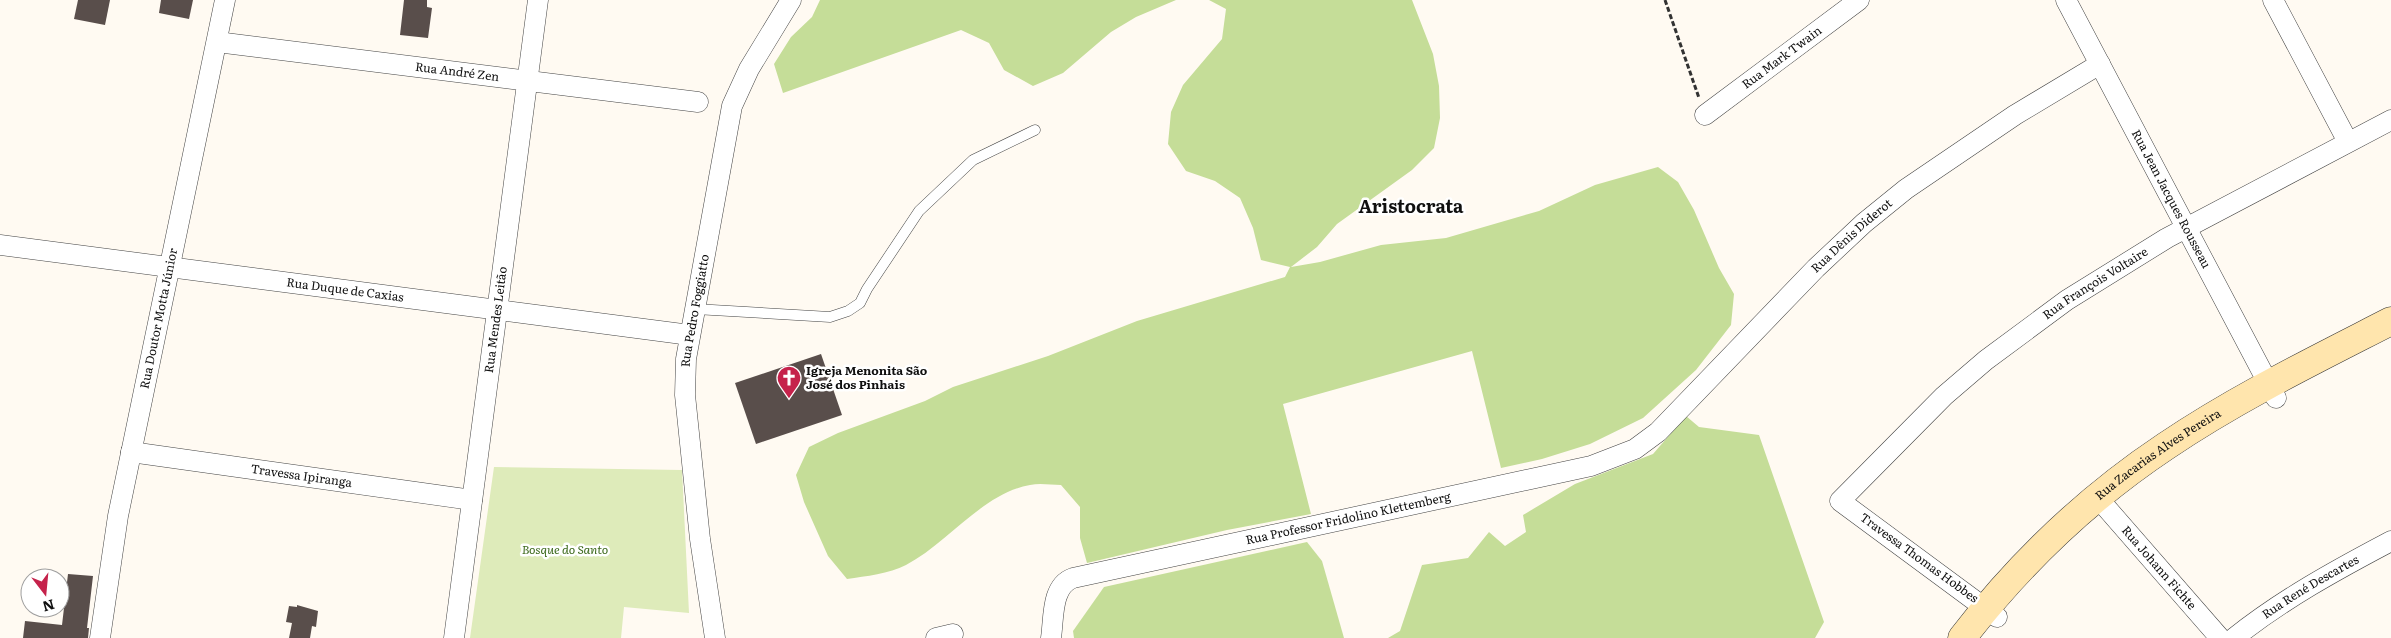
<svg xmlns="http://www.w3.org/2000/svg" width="2391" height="638" viewBox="0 0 2391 638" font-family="Literata,serif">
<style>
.green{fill:#deebba}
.forest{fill:#c5dd98}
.building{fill:#594e4b}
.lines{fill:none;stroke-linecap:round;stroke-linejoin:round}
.lane-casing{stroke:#434343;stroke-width:11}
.street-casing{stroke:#434343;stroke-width:21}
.secondary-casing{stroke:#323232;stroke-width:29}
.path{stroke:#323232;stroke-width:3;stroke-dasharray:5 2.5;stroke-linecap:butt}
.lane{stroke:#fff;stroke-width:10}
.street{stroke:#fff;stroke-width:20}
.secondary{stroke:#ffe5ad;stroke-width:28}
.labels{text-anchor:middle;stroke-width:5;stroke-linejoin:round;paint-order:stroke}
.street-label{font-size:12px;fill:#101010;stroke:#fff}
.poi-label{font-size:12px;font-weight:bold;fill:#101010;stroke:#fff;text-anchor:start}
.park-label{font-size:12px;font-style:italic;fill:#3d6a1d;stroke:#fff}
.district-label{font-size:18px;font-weight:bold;fill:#101010;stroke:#fff}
</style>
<rect width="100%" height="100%" fill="#fffaf2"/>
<!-- green -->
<path class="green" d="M 494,467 L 682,470 L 689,613 L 624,607 L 621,638 L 470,638 Z"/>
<!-- forest -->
<g class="forest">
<path d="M 820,0 L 1176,0 L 1136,17 L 1111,32 L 1063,73 L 1033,86 L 1004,70 L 989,43 L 961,30 L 783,93 L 774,64 L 791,37 L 812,17 Z"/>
<path d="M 1209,0 L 1412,0 L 1433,54 L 1439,86 L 1440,118 L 1434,148 L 1412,170 L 1337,224 L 1317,247 L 1291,267 L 1320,262 L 1381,245 L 1446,238 L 1539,211 L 1595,185 L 1658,167 L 1678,182 L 1694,210 L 1719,268 L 1734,294 L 1731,325 L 1696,370 L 1643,418 L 1590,444 L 1542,459 L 1501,468 L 1472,351 L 1283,404 L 1311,514 L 1227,530 L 1087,563 L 1080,538 L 1080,507 L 1061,485 C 1051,485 1040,483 1030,485 C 983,493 948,543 906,565 C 889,574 866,576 847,579 L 828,556 L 804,502 L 796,475 L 809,447 L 838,433 L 925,401 L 953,387 L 1048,356 L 1137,321 L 1285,277 L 1290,267 L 1261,260 L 1253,228 L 1240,198 L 1215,181 L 1186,171 L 1168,144 L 1171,112 L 1183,85 L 1222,39 L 1226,9 Z"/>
<path d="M 1686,416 L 1699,427 L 1759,435 L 1824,622 L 1815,638 L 1388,638 L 1400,631 L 1422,565 L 1468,558 L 1489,532 L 1505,546 L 1526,532 L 1523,515 L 1575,484 L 1653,454 Z"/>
<path d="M 1307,542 L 1322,561 L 1344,638 L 1074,638 L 1073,631 L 1104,587 Z"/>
</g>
<!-- building -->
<g class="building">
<path d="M 78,0 L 110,0 L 105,25 L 74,19 Z"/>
<path d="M 161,0 L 193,0 L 189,19 L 159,13 Z"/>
<path d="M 404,0 L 427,0 L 427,7 L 432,8 L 428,38 L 400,35 Z"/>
<path d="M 821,354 L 842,415 L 756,444 L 735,383 Z"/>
<path d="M 68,574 L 93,576 L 87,628 L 89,628 L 88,638 L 23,638 L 25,621 L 62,625 Z"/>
<path d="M 297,605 L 318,611 L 316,627 L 312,626 L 310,638 L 289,638 L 292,623 L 286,622 L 289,606 L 297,607 Z"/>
</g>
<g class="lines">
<defs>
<path id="lane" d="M 695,309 L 830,317 L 848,311 L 860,303 L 867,289 L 919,211 L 973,160 L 1035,130"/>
<g id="street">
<path id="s1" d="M 2066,0 L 2276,398"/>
<path d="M 2273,0 L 2348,142"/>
<path id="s2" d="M 217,42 L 698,102"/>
<path id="s3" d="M 1705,115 L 1859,0"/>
<path id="s4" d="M 0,245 L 690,335"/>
<path id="s5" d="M 131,452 L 472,500"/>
<path id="s6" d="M 2097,497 L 2220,638"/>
<path id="s7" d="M 1997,617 L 1840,501 L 1944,396 L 1986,360 L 2067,300 L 2167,238 L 2391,120"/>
<path id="s8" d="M 100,638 L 118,516 L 225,0"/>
<path id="s9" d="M 454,638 L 538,0"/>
<path id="s10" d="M 715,638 L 700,539 L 685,395 L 686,359 L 732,106 L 749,69 L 791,0"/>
<path d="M 936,638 L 953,634"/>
<path id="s11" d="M 1051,638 C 1054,618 1051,586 1073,578 L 1591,466 L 1635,449 L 1658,432 L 1816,268 L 1864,223 L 1906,189 L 2015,115 L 2100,64"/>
<path id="s12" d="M 2234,638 C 2283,599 2336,570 2391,541"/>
</g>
<g id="secondary">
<path id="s13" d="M 1962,638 C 2019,564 2088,498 2166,446 C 2237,398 2315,360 2391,321"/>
</g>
</defs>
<!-- lane casing -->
<use href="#lane" class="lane-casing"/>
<!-- street casing -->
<use href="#street" class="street-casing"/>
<!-- secondary casing -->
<use href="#secondary" class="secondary-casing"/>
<!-- path -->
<path class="path" d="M 1665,0 L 1699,98"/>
<!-- lane -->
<use href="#lane" class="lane"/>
<!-- street -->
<use href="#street" class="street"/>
<!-- secondary -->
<use href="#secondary" class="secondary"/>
</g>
<!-- icons -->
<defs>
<symbol id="church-pin" viewBox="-11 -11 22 30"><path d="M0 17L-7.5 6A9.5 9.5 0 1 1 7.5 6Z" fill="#c5224b" stroke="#fff"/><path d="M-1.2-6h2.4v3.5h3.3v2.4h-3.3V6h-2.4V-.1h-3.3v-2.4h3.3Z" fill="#fff"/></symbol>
</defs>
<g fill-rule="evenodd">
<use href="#church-pin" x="775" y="364" width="28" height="38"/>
</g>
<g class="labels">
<!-- street labels -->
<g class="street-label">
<text dy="4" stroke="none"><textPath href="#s3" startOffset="96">Rua Mark Twain</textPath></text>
<text dy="4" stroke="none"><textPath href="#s2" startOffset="242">Rua André Zen</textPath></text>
<text dy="4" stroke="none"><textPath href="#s1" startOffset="225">Rua Jean Jacques Rousseau</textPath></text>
<text dy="4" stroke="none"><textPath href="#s11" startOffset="949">Rua Dênis Diderot</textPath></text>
<text dy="4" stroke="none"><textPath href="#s7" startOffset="532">Rua François Voltaire</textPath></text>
<text dy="4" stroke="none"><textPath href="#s4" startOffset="348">Rua Duque de Caxias</textPath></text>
<text dy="4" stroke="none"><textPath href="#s10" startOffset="330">Rua Pedro Foggiatto</textPath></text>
<text dy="4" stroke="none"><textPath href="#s8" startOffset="325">Rua Doutor Motta Júnior</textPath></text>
<text dy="4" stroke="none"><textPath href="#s9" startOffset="321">Rua Mendes Leitão</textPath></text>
<text dy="4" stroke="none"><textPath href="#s13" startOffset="270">Rua Zacarias Alves Pereira</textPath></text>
<text dy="4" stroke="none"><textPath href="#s5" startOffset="172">Travessa Ipiranga</textPath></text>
<text dy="4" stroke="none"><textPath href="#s11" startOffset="349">Rua Professor Fridolino Klettemberg</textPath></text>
<text transform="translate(1919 558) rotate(36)" y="4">Travessa Thomas Hobbes</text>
<text dy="4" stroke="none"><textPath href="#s6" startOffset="94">Rua Johann Fichte</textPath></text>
<text dy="4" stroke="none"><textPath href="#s12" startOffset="92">Rua René Descartes</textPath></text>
</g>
<!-- poi labels -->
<g class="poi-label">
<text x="806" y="375">Igreja Menonita São<tspan x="806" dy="14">José dos Pinhais</tspan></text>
</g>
<!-- park labels -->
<g class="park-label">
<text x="565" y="554">Bosque do Santo</text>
</g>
<!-- district labels -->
<g class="district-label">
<text x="1411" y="213">Aristocrata</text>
</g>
</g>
<!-- north arrow -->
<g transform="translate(45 593) rotate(164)"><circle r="24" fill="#ffffff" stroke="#9f9f9f"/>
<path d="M0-4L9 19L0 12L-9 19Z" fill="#c5224b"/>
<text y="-8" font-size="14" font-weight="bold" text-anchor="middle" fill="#101010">N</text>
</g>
</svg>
